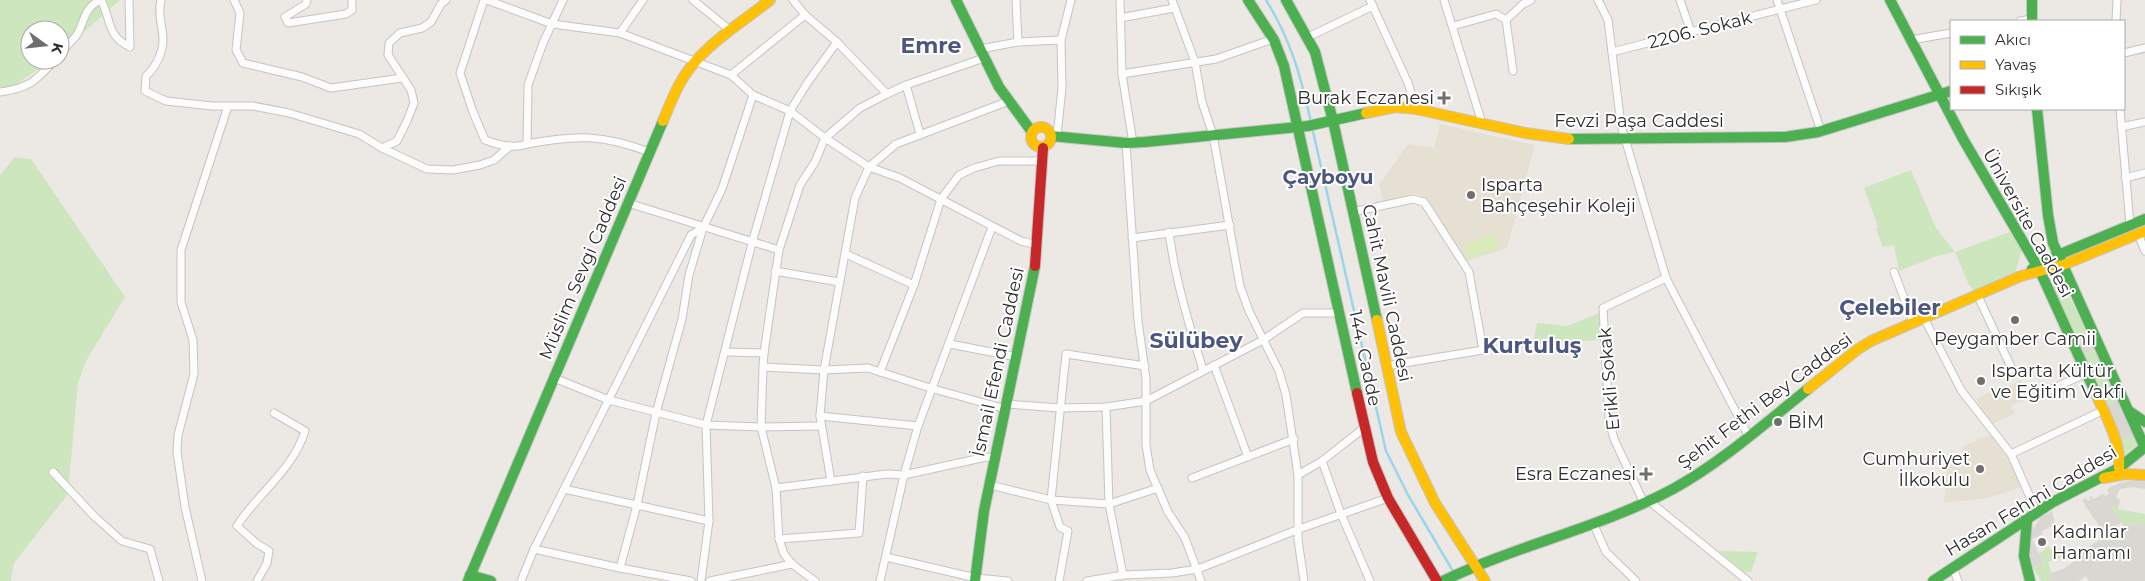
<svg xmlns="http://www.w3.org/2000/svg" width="2145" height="581" viewBox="0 0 2145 581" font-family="Montserrat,sans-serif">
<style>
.education{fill:#e6e0d3}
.green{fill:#cee6be}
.pitch{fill:#d9eabb}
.plaza{fill:#dad6d2;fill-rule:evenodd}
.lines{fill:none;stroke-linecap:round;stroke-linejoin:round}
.stream{stroke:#99d6ec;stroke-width:2.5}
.street-casing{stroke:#c5c4c5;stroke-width:9}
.fast-casing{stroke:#c5c4c5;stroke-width:12}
.slow-casing{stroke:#c5c4c5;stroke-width:12}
.jam-casing{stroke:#c5c4c5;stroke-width:12}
.street{stroke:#fcfcfb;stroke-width:7}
.fast{stroke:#4caf50;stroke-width:10}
.slow{stroke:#ffc107;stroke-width:10}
.jam{stroke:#c62828;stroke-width:10}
.poi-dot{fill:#706f6e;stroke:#fff;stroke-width:2}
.labels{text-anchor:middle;stroke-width:4;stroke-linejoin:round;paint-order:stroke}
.street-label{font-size:18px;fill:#2e2e2e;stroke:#fff}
.poi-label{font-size:18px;fill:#2e2e2e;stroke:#fff;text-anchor:start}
.quarter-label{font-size:20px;font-weight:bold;fill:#4d5680;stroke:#fff}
.district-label{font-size:22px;font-weight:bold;fill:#4d5680;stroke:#fff}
</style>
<rect width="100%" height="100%" fill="#ece8e4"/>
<!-- education -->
<g class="education">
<path d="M 1440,124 L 1535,145 L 1507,248 L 1467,261 L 1427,198 L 1415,193 L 1383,201 L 1379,185 L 1408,144 L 1434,148 Z"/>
<path d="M 2021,380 L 2029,398 L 2011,406 L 2014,414 L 1991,425 L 1976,399 L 1996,389 L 1998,392 Z"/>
<path d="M 1990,434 L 2010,462 L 2022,487 L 1988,498 L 1944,503 L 1947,467 L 1962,458 L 1962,447 Z"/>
</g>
<!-- green -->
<g class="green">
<path d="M 0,0 L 120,0 L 60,53 L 60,30 L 30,30 L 30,60 L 52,60 L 0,95 Z"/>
<path d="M 15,157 L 31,159 L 125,297 L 86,361 L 78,383 L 68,494 L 14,563 L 11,581 L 0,581 L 0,175 Z"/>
<path d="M 1911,170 L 1936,228 L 1955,252 L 2010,232 L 2022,249 L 2014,277 L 1977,294 L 1969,285 L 1955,252 L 1937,256 L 1899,271 L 1894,245 L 1883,247 L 1876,229 L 1878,227 L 1864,188 Z"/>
<path d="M 2061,280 L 2090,338 L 2079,344 L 2052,286 Z"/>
<path d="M 1599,313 L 1601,340 L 1533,344 L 1537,323 L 1567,326 Z"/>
<path d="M 2093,350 L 2116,401 L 2108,405 L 2084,354 Z"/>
<path d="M 2130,434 L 2133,435 L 2137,445 L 2123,456 L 2120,439 Z"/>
<path d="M 2111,504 L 2119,506 L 2118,509 L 2145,514 L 2145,524 L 2123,525 L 2110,505 Z"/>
<path d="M 2049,546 L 2051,550 L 2055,549 L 2059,556 L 2079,548 L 2081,551 L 2048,562 L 2053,578 L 2049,581 L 2041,581 L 2033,567 L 2044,564 L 2039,554 Z"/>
<path d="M 1719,551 L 1758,552 L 1751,572 L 1744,572 Z"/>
</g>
<!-- pitch -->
<path class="pitch" d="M 1494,234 L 1499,249 L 1469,259 L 1464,244 Z"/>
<!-- plaza -->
<g class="plaza">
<path d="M 2090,338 L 2125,416 L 2133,435 L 2120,439 L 2078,343 L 2089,341 ZM 2093,350 L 2116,401 L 2108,405 L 2084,354 Z"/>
<path d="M 2136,480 L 2145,481 L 2145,489 L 2132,487 L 2120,489 L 2116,497 L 2120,500 L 2119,506 L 2110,505 L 2122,522 L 2104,534 L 2082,500 L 2086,498 L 2088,501 L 2091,500 L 2089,497 L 2091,496 L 2093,499 L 2103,494 L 2106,496 L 2109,494 L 2107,490 L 2110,487 L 2122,482 Z"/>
<path d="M 2052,511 L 2055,524 L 2042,531 L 2043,534 L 2032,539 L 2044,564 L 2033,567 L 2029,550 L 2031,532 L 2040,518 Z"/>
<path d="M 2145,524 L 2145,581 L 2089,581 L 2086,576 L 2079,581 L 2049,581 L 2053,578 L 2051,573 L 2063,569 L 2082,556 L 2081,551 L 2106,536 L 2109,541 L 2126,529 L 2123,525 Z"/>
</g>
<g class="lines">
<!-- stream -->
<g class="stream">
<path d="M 1266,0 C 1291,40 1301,77 1311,122"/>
<path d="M 1312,127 L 1386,451 L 1408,495 L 1454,573"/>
</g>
<defs>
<g id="street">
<path d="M 161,0 C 157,15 163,26 163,40 C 163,53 155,68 146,76 L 145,91 L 166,101 L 212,106 L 253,106 L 289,113 L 359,134 L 382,148 L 397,141 L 407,121 L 414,103 L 411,90 L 388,55 L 389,43 L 400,33 L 422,28 L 431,22 L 441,4 L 446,0"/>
<path d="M 234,0 L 240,13 L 236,50 L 243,63 L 302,77 L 331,88 L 402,78"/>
<path d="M 307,0 L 306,4 L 285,17 L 288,23 L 346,14 L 352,10 L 352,0"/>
<path d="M 484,0 L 460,73 L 473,112 L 485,140 C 498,145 514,149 527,144 L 528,85 L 543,43 L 563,0"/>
<path d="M 487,0 L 552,24 L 620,33 L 643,0"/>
<path d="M 693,0 L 731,31"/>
<path d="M 793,0 L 805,15 L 837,42 L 887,94"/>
<path d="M 1016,0 L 1018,42"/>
<path d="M 1120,0 L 1122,74 L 1133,143"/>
<path d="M 1172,0 L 1195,62 L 1202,102 L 1213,135 L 1240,286 L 1249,311 L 1279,371 L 1286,395 L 1298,475 L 1298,540 L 1304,581"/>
<path d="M 1370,0 L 1408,83 L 1416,109"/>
<path d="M 1444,0 L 1482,123"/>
<path d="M 1598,0 L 1608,20 L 1621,125 L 1666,278 L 1749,437"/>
<path d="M 1680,0 L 1691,32"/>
<path d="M 1777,0 L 1821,131"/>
<path d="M 1120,18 L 1174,8"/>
<path d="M 1506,20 L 1513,71"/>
<path d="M 2020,21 L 2032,19"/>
<path d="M 2116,21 L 2117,0"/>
<path d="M 1453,26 L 1496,14 L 1506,20 L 1523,4 L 1531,0"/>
<path d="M 620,33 L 731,75 L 753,95 L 790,111 L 825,138 L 869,167 L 900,178 L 1021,241 L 1037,245"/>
<path d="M 1308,37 L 1373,6"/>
<path d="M 1911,40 L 1951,33"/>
<path d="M 980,49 L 1018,42 L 1061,40"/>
<path d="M 1612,52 L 1816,0"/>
<path d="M 2124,53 L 2145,48"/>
<path d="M 60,54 C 65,48 71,42 76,36 C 85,23 83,7 101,0 C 112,21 106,35 130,47 L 129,0"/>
<path d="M 1122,74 L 1216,59 L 1273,39"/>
<path d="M 731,75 L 805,15"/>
<path d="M 906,85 L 920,134"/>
<path d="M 0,92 C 30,88 35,81 55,60"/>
<path d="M 2120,109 L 2130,225"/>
<path d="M 2121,127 L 2145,122"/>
<path d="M 1057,136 L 1062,88 L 1061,40 L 1071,0"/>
<path d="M 1126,143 L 1138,321 L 1146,379 L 1146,445 L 1150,470 L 1168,512 L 1185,538 L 1201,581"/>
<path d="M 527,144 C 576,135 602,134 649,152"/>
<path d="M 382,148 L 427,169 L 453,170 L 480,165 L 494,160 L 510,146"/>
<path d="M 2125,178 L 2145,173"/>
<path d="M 628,203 L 779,250"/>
<path d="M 1353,212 L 1413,199 L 1424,202 L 1469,272 L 1483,350 L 1386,366"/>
<path d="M 1169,232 C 1175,279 1189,324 1203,370"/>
<path d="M 2138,234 L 2145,251"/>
<path d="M 1132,238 L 1230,225"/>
<path d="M 846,254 L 914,285"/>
<path d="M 775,271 L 839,282"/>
<path d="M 1894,272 L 1913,322"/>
<path d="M 1977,294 L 2012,369"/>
<path d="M 1924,318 L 1961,390 L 2011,454 L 2037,513"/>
<path d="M 950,344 L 1017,357"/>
<path d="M 726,352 L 764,353 L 763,367 L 824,370 L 868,368 L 930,388 L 1006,409"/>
<path d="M 764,353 L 779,250 L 800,185 L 815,162 L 825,138 L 860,108 L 887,94 L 906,85 L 984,58"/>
<path d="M 1214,365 L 1248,457"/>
<path d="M 763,367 L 761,427 L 776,488 L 779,539 L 784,554 L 792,564 L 815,581"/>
<path d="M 880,372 L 914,285 L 941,199 L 959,175 L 974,168 L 999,161 L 1043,161"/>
<path d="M 554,378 L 609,400 L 706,425 L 761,427 L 821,426"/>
<path d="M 2045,392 L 2087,373"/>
<path d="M 1007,404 L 1059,408 L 1106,407 L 1146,401 L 1263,340 L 1303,313 L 1339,313"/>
<path d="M 1106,407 L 1109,504 L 1123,575"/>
<path d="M 820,416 L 918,426"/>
<path d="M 2011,454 L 2104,410"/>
<path d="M 1322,461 L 1341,514 L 1370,581"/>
<path d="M 53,472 L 95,517 L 122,541 L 150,549 L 159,581"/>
<path d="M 1298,475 L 1322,461 L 1364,428"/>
<path d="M 1192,478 L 1294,439"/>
<path d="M 831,481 L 820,416 L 824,370 L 855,198 L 869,167 L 896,144 L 1009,101"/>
<path d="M 990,485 L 1051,500 L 1109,504 L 1158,488"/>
<path d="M 776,488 L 887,474 L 904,475 L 986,457 L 995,458"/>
<path d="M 564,489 L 709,521"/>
<path d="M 1649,501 L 1748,581"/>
<path d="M 1644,503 L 1614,439 L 1609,420 L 1603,308 L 1666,278"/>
<path d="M 1593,523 L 1606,552 L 1636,581"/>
<path d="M 779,539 L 859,533 L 863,476"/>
<path d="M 534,549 L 620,568 L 691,581"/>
<path d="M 886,557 L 976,578 L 1008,581"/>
<path d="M 620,568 L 637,505 L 656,413 L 682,319 L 689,275 L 703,228 L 722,189 L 753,95"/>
<path d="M 1953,568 L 1958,581"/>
<path d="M 202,581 L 185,507 L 177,452 L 178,435 L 194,374 L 193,340 L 181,302 L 181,250 L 228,106"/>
<path d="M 257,581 L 267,563 L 269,551 L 256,543 L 237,526 C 257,494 293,470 305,431 L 274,413"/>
<path d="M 521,581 L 534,549 L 691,235 L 703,228"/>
<path d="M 701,581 L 709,521 L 706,425 L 752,243 L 790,111 L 808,82 L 837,42"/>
<path d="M 710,581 L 792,564"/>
<path d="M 880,581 L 904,475 L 918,426 L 992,227"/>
<path d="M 1059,581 L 1068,531 L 1060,527 L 1051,500 L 1066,354 L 1145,366"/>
<path d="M 1087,581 L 1123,575 L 1172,573 L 1198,569 L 1299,529 L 1388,498"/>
</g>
<g id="fast">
<path d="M 956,0 L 999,87 L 1032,132"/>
<path d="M 1248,0 L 1274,40 L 1284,66 L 1357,393"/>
<path d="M 1286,0 L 1315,52 L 1333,121 L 1377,320"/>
<path d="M 1890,0 L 1963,139 L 2040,271 L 2097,396"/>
<path d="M 2032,0 L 2032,21"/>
<path d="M 2037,109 L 2048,215 L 2053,243 L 2145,448"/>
<path d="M 1051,136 L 1126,143 L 1145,142 L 1308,126 L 1366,113"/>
<path d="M 1569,139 L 1785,137 L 1818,132 L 1951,91"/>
<path d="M 2032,269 L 2058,255 L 2145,219"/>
<path d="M 2129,411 L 2145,422"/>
<path d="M 2027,520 L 2024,556 L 2030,581"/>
<path d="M 470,575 L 491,581"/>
<path d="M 468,581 L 663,121"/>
<path d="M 975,581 L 984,511 L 1035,266"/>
<path d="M 1443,581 C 1517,545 1600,528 1673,489 C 1722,462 1764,424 1808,389"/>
<path d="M 1933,581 L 2053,502 L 2119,468 L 2145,447"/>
</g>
<g id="slow">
<path d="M 1366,113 L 1396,107 L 1416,109 L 1525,133 L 1569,139"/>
<path d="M 663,121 C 668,109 673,96 679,85 C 698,48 739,25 770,0"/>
<circle cx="1041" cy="137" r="10"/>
<path d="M 1377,320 L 1401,432 L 1435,503 L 1485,581"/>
<path d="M 1808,389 L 1858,349 L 1871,341 L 2021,276 L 2063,265 L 2145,231"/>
<path d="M 2097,396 C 2107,419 2121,442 2119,468"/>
<path d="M 2104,478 L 2125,474 L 2145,475"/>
</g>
<g id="jam">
<path d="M 1035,266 L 1043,148"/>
<path d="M 1357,393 L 1373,462 L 1388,498 L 1437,581"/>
</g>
</defs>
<!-- street casing -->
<use href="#street" class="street-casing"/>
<!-- fast casing -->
<use href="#fast" class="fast-casing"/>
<!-- slow casing -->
<use href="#slow" class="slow-casing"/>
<!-- jam casing -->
<use href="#jam" class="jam-casing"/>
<!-- street -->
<use href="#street" class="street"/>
<!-- fast -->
<use href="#fast" class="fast"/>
<!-- slow -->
<use href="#slow" class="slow"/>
<!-- jam -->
<use href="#jam" class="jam"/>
</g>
<!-- markers -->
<g class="poi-dot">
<path d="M1441.5 90.5h5v5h5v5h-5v5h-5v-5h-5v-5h5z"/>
<circle cx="1471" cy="195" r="5"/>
<circle cx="2015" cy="320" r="5"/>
<circle cx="1981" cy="381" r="5"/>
<circle cx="1778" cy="422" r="5"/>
<circle cx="1980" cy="469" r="5"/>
<path d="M1643.5 466.5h5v5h5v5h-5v5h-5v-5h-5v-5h5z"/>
<circle cx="2042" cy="542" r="5"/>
</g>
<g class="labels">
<!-- street labels -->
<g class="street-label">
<text transform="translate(1700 30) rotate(-14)" y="6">2206. Sokak</text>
<text x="1639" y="127">Fevzi Paşa Caddesi</text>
<text transform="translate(2028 223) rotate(61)" y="6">Üniversite Caddesi</text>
<text transform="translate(583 268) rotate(-67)" y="6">Müslim Sevgi Caddesi</text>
<text transform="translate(1387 293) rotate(78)" y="6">Cahit Mavili Caddesi</text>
<text transform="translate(1365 358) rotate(78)" y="6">144. Cadde</text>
<text transform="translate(998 362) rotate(-78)" y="6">İsmail Efendi Caddesi</text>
<text transform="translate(1609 379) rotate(-95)" y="6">Erikli Sokak</text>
<text transform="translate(1765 401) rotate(-37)" y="6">Şehit Fethi Bey Caddesi</text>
<text transform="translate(2031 501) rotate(-31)" y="6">Hasan Fehmi Caddesi</text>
</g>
<!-- poi labels -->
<g class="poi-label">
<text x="1434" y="104" text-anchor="end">Burak Eczanesi</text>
<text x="1481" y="191">Isparta<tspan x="1481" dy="21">Bahçeşehir Koleji</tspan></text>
<text x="2015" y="345" text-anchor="middle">Peygamber Camii</text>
<text x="1991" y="377">Isparta Kültür<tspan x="1991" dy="21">ve Eğitim Vakfı</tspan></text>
<text x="1788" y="428">BİM</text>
<text x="1970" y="465" text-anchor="end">Cumhuriyet<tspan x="1970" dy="21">İlkokulu</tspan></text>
<text x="1636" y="480" text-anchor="end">Esra Eczanesi</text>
<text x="2052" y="538">Kadınlar<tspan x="2052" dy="21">Hamamı</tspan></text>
</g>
<!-- quarter labels -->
<g class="quarter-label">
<text x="1328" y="184">Çayboyu</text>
</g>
<!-- district labels -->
<g class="district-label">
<text x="931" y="53">Emre</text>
<text x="1890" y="315">Çelebiler</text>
<text x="1196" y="348">Sülübey</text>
<text x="1532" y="353">Kurtuluş</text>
</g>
</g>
<!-- legend -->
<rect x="1950" y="20" width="175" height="90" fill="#ffffff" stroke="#ababab"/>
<rect x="1960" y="36" width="25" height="8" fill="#4caf50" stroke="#ababab"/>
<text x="1995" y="45" font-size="15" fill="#2e2e2e">Akıcı</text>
<rect x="1960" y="61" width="25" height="8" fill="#ffc107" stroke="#ababab"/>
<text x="1995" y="70" font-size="15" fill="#2e2e2e">Yavaş</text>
<rect x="1960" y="86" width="25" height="8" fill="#c62828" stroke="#ababab"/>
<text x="1995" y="95" font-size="15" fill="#2e2e2e">Sıkışık</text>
<!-- north arrow -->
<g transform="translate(45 45) rotate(105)"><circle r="24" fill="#ffffff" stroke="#ababab"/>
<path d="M0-4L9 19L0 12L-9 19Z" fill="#706f6e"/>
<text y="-8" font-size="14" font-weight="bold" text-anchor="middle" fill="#2e2e2e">K</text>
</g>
</svg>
